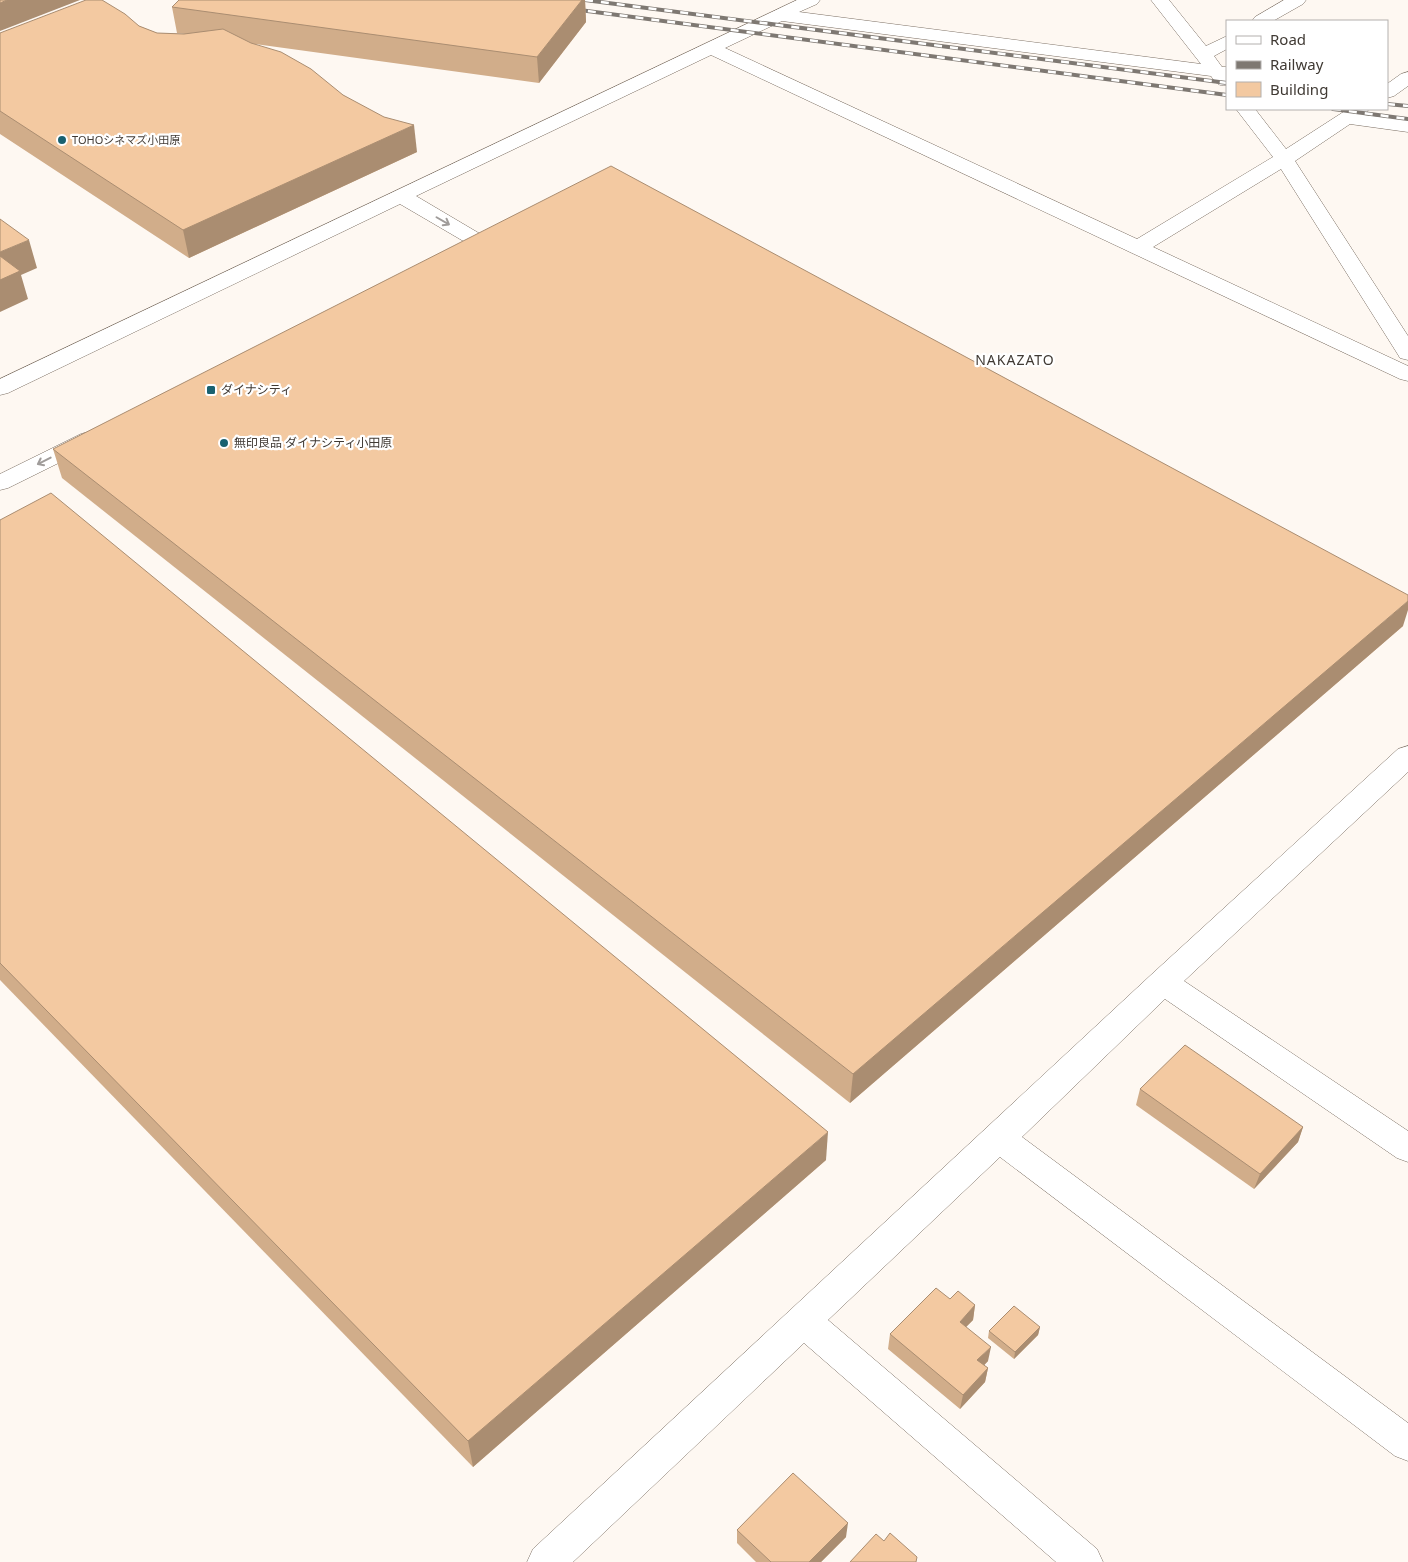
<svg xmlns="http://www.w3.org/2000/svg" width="1408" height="1562" viewBox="0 0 1408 1562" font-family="'Noto Sans','Noto Sans JP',sans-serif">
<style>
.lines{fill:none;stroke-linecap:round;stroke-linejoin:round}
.minor-casing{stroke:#796c60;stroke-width:1}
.minor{fill:#fff;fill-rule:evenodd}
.rail-casing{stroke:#7e7872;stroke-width:4}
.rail{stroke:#fff;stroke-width:2.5;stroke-dasharray:8;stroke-linecap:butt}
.wall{fill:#d1ad8a}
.shaded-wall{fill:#aa8d71}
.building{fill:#f3c9a1;stroke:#aa8d71}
.oneway{stroke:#a09c9a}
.poi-dot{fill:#196170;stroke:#fff;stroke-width:2}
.labels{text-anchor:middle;stroke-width:4.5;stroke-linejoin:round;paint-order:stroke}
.far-poi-label{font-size:11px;fill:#403a34;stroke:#fff;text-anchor:start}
.poi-label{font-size:12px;fill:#403a34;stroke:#fff;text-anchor:start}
.neighbourhood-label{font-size:14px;letter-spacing:1px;fill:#403a34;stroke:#fff}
</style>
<rect width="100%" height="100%" fill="#fef8f2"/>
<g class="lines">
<defs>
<g id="minor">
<path d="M 797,0 L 820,0 L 817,4 L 799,12 L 1201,64 L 1151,0 L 1169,0 L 1206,46 L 1227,36 L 1227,49 L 1214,56 L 1222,67 L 1227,67 L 1227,85 C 1219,87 1215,82 1211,76 L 782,21 L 725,48 L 1137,239 L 1273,157 L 1236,109 L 1255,109 L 1286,149 L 1348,109 L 1369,109 L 1364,115 L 1408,120 L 1408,132 L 1350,124 L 1295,161 L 1408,336 L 1408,360 L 1400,358 L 1397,353 L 1281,169 L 1153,247 L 1408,366 L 1408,381 L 1400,379 L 711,55 L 416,196 L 487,238 L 490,242 C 483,253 461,263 448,259 L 445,255 L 448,251 L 465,242 L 400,204 L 8,393 L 0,395 L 0,379 Z"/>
<path d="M 1284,0 L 1306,0 L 1303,4 L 1273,21 L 1252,21 L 1255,17 Z"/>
<path d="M 1408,72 L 1408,86 L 1394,96 L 1387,98 L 1387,84 L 1401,74 Z"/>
<path d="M 89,432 L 97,434 L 101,439 L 97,444 L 8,488 L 0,490 L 0,474 L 81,434 Z"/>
<path d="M 1408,746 L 1408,772 L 1184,981 L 1408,1131 L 1408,1162 L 1397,1158 L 1165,999 L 1022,1137 L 1408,1423 L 1408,1461 L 1395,1456 L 1000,1157 L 828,1320 L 1097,1549 L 1103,1562 L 1056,1562 L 804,1343 L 573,1562 L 527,1562 L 533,1549 L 1152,974 L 1398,749 Z"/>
</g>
</defs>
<!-- minor casing -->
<use href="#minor" class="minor-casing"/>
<!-- minor -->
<use href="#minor" class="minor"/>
<defs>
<g id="rail">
<path d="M 585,0 L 1227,83"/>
<path d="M 572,9 L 1227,95"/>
<path d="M 1387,104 L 1408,106"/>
<path d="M 1333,109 L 1408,119"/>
</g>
</defs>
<!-- rail casing -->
<use href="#rail" class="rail-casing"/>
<!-- rail -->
<use href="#rail" class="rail"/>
</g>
<!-- wall -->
<g class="wall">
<path d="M 179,0 L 585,0 L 586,22 L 539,83 L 255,44 L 343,95 L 417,152 L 189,258 L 0,134 L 0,33 L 139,26 L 157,33 L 185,34 L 177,33 L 172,7 Z"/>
<path d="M 53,449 L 1403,626 L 850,1103 L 62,478 Z"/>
<path d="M 0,520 L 826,1160 L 473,1467 L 0,980 Z"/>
<path d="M 1140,1089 L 1303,1127 L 1298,1142 L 1254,1189 L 1136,1105 Z"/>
<path d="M 950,1299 L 975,1305 L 973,1320 L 966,1327 L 988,1361 L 984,1365 L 988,1368 L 985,1382 L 960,1409 L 888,1349 L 890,1334 Z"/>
<path d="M 1040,1327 L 1038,1335 L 1014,1359 L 988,1338 L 989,1331 Z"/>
<path d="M 737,1530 L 846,1537 L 821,1562 L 756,1562 L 737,1543 Z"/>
</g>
<!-- shaded-wall -->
<g class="shaded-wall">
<path d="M 7,0 L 80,0 L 0,31 L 0,3 Z"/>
<path d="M 582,0 L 585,0 L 586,22 L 539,83 L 537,57 Z"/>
<path d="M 414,125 L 417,152 L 189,258 L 183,230 Z"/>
<path d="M 29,240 L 37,268 L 21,275 L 28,299 L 0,312 L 0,252 Z"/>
<path d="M 1408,601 L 1408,610 L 1403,626 L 850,1103 L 853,1074 Z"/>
<path d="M 1303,1127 L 1298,1142 L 1254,1189 L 1260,1174 Z"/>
<path d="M 828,1132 L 826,1160 L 473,1467 L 468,1441 Z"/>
<path d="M 975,1305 L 973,1320 L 957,1336 L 960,1322 Z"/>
<path d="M 1040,1327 L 1038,1335 L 1014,1359 L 1015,1352 Z"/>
<path d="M 991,1347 L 988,1361 L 975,1375 L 977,1360 Z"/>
<path d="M 988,1368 L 985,1382 L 960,1409 L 963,1395 Z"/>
<path d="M 848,1523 L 846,1537 L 821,1562 L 809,1562 Z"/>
</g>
<!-- building -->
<g class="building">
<path d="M 0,0 L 7,0 L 0,3 Z"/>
<path d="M 86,0 L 102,0 L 125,14 L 139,26 L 157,33 L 184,34 L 223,29 L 251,43 L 281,52 L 311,69 L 343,95 L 384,117 L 414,125 L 183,230 L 0,111 L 0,33 Z"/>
<path d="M 179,0 L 582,0 L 537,57 L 172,7 Z"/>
<path d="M 611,166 L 1408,595 L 1408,601 L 853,1074 L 53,449 Z"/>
<path d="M 0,219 L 29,240 L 0,252 Z"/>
<path d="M 0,256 L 20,271 L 0,280 Z"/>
<path d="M 51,493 L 828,1132 L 468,1441 L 0,963 L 0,520 Z"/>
<path d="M 1185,1045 L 1303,1127 L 1260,1174 L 1140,1089 Z"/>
<path d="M 936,1288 L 950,1299 L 958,1291 L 975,1305 L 960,1322 L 991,1347 L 977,1360 L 988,1368 L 963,1395 L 890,1334 Z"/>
<path d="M 1014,1306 L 1040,1327 L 1015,1352 L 989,1331 Z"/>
<path d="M 793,1473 L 848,1523 L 809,1562 L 771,1562 L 737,1530 Z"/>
<path d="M 890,1533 L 917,1557 L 916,1562 L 850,1562 L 876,1534 L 884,1541 Z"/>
</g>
<!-- one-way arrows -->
<defs><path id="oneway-shaft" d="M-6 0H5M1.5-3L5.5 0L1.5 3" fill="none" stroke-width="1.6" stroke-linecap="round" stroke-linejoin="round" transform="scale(1.25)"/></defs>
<g class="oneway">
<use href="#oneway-shaft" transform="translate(443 221) rotate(30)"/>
<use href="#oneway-shaft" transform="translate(44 461) rotate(153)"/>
</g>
<!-- markers -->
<g class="poi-dot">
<circle cx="62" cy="140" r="5"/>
<rect x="206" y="385" width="10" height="10" rx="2.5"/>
<circle cx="224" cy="443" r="5"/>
</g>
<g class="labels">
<!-- far-poi labels -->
<g class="far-poi-label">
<text x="72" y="144">TOHOシネマズ小田原</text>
</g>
<!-- poi labels -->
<g class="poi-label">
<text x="221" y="394">ダイナシティ</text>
<text x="234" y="447">無印良品 ダイナシティ小田原</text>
</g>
<!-- neighbourhood labels -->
<g class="neighbourhood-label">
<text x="1015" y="365">NAKAZATO</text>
</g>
</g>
<!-- legend -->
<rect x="1226" y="20" width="162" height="90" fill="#ffffff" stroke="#b3b0ae"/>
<rect x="1236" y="36" width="25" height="8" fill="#ffffff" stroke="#b3b0ae"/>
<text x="1270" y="45" font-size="15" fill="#403a34">Road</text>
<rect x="1236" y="61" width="25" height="8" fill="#7e7872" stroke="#b3b0ae"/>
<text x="1270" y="70" font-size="15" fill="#403a34">Railway</text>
<rect x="1236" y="82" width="25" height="15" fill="#f3c9a1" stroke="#b3b0ae"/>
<text x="1270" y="95" font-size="15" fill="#403a34">Building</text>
</svg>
